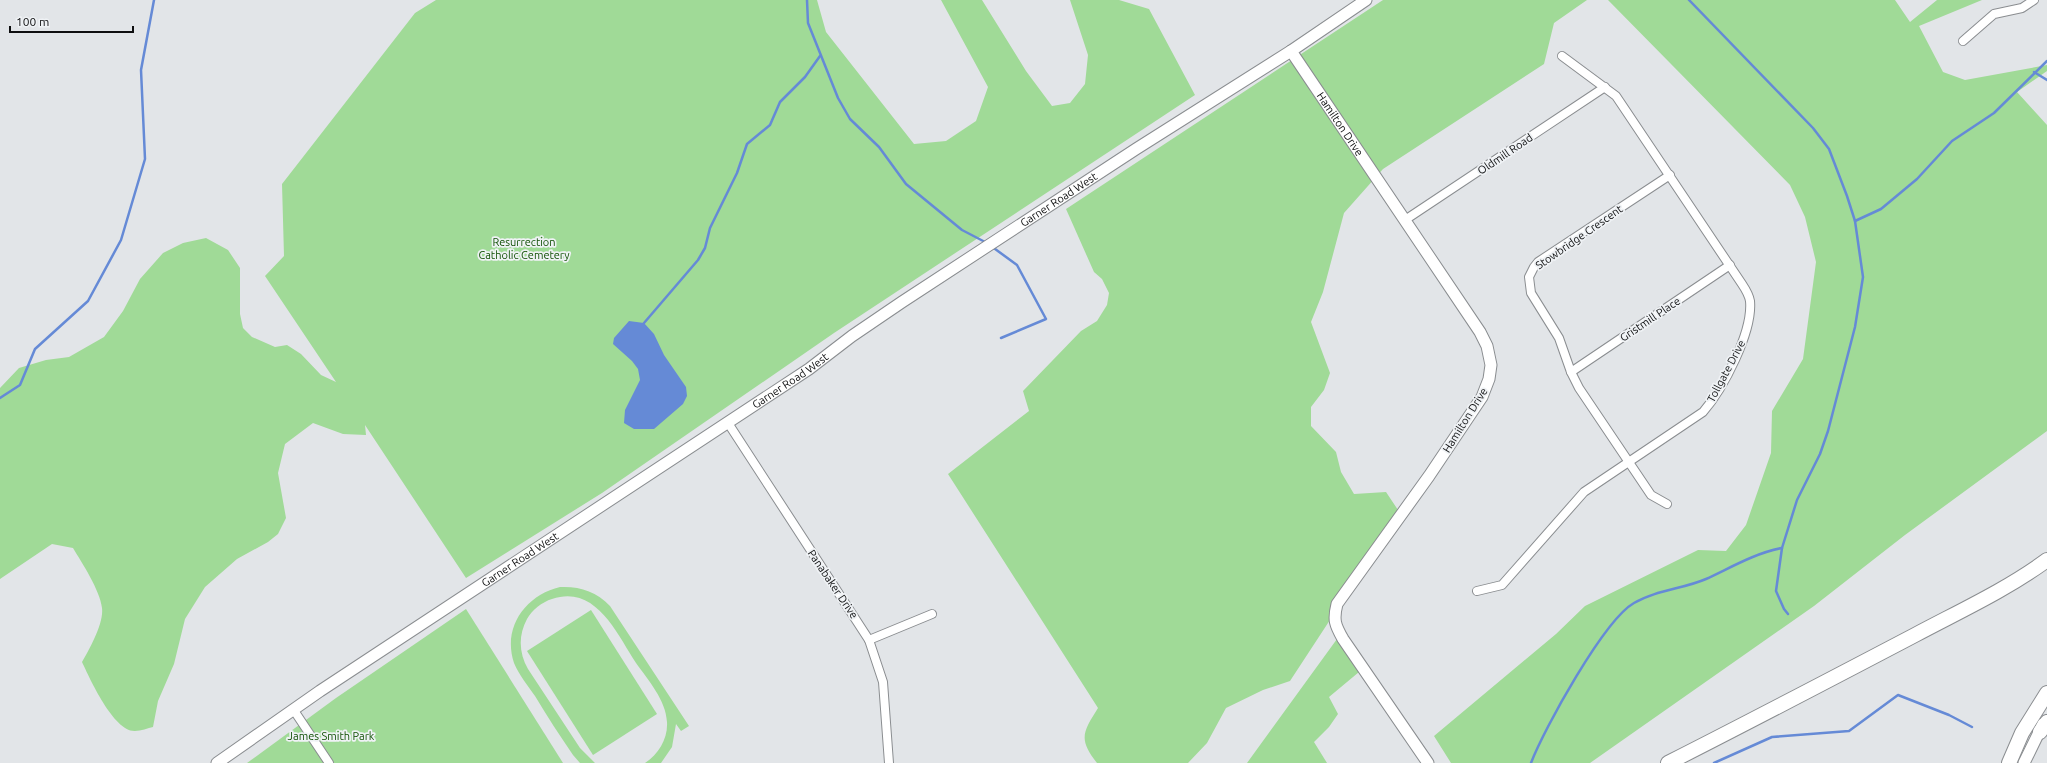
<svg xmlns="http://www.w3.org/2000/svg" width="2047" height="763" viewBox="0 0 2047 763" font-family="Ubuntu,sans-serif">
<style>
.green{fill:#a0da97}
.water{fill:#658ad6}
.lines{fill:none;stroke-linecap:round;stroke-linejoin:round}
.stream{stroke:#658ad6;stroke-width:2.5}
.street-casing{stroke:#8a8d90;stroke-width:10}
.secondary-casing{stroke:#8a8d90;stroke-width:13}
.highway-casing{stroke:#8a8d90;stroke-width:16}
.street{stroke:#fff;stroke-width:8}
.secondary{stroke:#fff;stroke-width:11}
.highway{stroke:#fff;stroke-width:14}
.labels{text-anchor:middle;stroke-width:3.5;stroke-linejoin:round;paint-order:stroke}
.street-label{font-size:11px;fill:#0e0f10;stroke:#eff2f5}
.park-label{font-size:11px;fill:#105004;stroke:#eff2f5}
</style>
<rect width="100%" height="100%" fill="#e2e5e8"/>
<!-- green -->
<g class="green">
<path d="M 436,0 L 817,0 L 826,32 L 914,144 L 946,141 L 976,121 L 988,87 L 941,0 L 982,0 L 1026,71 L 1052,106 L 1070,103 L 1085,84 L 1088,55 L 1070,0 L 1119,0 L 1149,9 L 1195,95 L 834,333 L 602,493 L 466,578 L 365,425 L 366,435 L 343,434 L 313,423 L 285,444 L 278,473 L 286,518 L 278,534 L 268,542 L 237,559 L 205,587 L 185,619 L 174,664 L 158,701 L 153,727 C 148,728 141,731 135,731 C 114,732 90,679 82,662 C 89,650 104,623 102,608 C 100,590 82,563 73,548 L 52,544 L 0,579 L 0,388 L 19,368 L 46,360 L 69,357 L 104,337 L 123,311 L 140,279 L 163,253 L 183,243 L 206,238 L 228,250 L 240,268 L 240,314 L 243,328 L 252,337 L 275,347 L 287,345 L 301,354 L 321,375 L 336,382 L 265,276 L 284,256 L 282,184 L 415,13 Z"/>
<path d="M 1383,0 L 1587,0 L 1554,23 L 1544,64 L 1383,169 L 1344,213 L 1323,292 L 1311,322 L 1330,373 L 1324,390 L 1311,407 L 1311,426 L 1336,452 L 1341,472 L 1354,494 L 1386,492 L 1400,513 L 1290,681 L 1263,690 L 1226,708 L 1207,743 L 1188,763 L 1097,763 C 1078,739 1083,732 1098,708 L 948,474 L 1029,411 L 1023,391 L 1081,331 L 1097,321 L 1107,305 L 1109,293 L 1102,279 L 1094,272 L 1066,209 Z"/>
<path d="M 1608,0 L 1895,0 L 1910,22 L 1937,0 L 1982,0 L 1919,26 L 1943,72 L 1965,80 L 2047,65 L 2047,71 L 2017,92 L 2047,125 L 2047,431 L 1905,535 L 1814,606 L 1590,763 L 1451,763 L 1434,736 L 1556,634 L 1585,606 L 1698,550 L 1726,551 L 1746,525 L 1771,453 L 1772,411 L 1803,359 L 1816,262 L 1805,217 L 1790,185 Z"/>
<path d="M 560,587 C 579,586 596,591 610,606 L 689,726 L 681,731 L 676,724 L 672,747 L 661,763 L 645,763 C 659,754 668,738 667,722 C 666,700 648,680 636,663 C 617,634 596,584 552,599 C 542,602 532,610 527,619 C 518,636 519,653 528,669 L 580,748 L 595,763 L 580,763 L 573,755 C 560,736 547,716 535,696 C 528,686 519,675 514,663 C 502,627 526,595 560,587 Z"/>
<path d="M 466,609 L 563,763 L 247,763 L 336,698 Z"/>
<path d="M 591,610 L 657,714 L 593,755 L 527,651 Z"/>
<path d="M 1337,639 L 1359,672 L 1329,697 L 1338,714 L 1329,727 L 1314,742 L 1327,763 L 1247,763 Z"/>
</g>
<!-- water -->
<path class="water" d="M 629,321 L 644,323 L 654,334 L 664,355 L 686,387 L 687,396 L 683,404 L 654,429 L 634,429 L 624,423 L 625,410 L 640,380 L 638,369 L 632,361 L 613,344 L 614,338 Z"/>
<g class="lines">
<!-- stream -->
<g class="stream">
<path d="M 807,0 L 808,23 L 838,98 L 850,119 L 879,147 L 906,184 L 962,230 L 987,243"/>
<path d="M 1689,0 L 1813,128 L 1829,149 L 1847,196 L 1855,221 L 1863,277 L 1855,327 L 1828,431 L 1820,454 L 1797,500 L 1782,548 L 1776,591 L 1784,609 L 1788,614"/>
<path d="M 2034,72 L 2047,80"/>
<path d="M 1855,221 L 1881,209 L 1917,179 L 1952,141 L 1994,113 L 2047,61"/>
<path d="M 991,246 L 1017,265 L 1046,319 L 1001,338"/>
<path d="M 644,323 L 698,260 L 705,248 L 710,228 L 737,173 L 747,144 L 770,125 L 780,102 L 805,77 L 820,56"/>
<path d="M 0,398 L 20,385 L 35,349 L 88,301 L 121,240 L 145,159 L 141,70 L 154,0"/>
<path d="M 1531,763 C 1544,729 1604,620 1634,603 C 1656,590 1683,589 1706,579 C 1730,568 1755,553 1782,548"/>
<path d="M 1714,763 L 1772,737 L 1849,731 L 1898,695 L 1949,715 L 1972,727"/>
</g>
<defs>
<g id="street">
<path d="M 1963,41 L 1994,14 L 2022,8 L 2034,0"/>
<path d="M 1405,220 L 1605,87"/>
<path d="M 1571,372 L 1730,265"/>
<path d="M 728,423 L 869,640 L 883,682 L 889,763"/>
<path d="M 1667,504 L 1651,495 L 1579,388 L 1571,372 L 1559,338 L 1531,293 L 1529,277 L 1534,267 L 1538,262 L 1670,175"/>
<path d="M 1477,591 L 1502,585 L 1584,492 L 1703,412 C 1723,389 1753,332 1750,301 C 1749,295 1746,290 1742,284 L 1616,96 L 1562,56"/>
<path d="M 869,640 L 932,614"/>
<path d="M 293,709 L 329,763"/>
</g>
<g id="secondary">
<path id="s1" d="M 1291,51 L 1480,332 L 1487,346 L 1491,365 L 1489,379 L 1482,397 L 1429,476 L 1337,604 C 1333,620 1335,625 1343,639 L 1428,763"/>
<path id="s2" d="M 217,763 L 320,691 L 809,369 L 852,336 L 902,302 L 1136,149 L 1291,51 L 1366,0"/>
<path d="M 2024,763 L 2043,724"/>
</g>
<g id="highway">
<path d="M 2040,732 L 2047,722"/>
<path d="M 1668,763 C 1751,721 1833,678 1915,635 C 1960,611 2006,590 2047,560"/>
<path d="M 2009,763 L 2022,733 L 2047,693"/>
</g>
</defs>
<!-- street casing -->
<use href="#street" class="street-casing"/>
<!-- secondary casing -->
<use href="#secondary" class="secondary-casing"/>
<!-- highway casing -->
<use href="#highway" class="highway-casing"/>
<!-- street -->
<use href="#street" class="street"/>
<!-- secondary -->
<use href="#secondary" class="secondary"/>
<!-- highway -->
<use href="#highway" class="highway"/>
</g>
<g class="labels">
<!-- street labels -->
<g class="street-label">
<text dy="4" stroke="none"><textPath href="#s1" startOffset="88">Hamilton Drive</textPath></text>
<text transform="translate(1505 154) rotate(-34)" y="4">Oldmill Road</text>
<text dy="4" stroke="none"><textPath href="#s2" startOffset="1013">Garner Road West</textPath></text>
<text transform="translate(1579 237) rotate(-35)" y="4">Stowbridge Crescent</text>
<text transform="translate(1650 319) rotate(-34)" y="4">Gristmill Place</text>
<text transform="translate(1726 371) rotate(-62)" y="4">Tollgate Drive</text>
<text dy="4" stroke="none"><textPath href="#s2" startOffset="689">Garner Road West</textPath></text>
<text transform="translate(1465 420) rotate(-58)" y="4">Hamilton Drive</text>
<text dy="4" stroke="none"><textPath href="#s2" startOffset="365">Garner Road West</textPath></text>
<text transform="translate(833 584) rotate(56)" y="4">Panabaker Drive</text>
</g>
<!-- park labels -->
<g class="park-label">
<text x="524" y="246">Resurrection<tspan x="524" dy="13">Catholic Cemetery</tspan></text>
<text x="331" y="740">James Smith Park</text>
</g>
</g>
<!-- scale -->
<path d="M10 26v6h123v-6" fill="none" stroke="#0e0f10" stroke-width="2"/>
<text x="16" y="26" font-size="12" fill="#0e0f10" stroke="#eff2f5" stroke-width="3" paint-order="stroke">100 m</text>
</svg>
